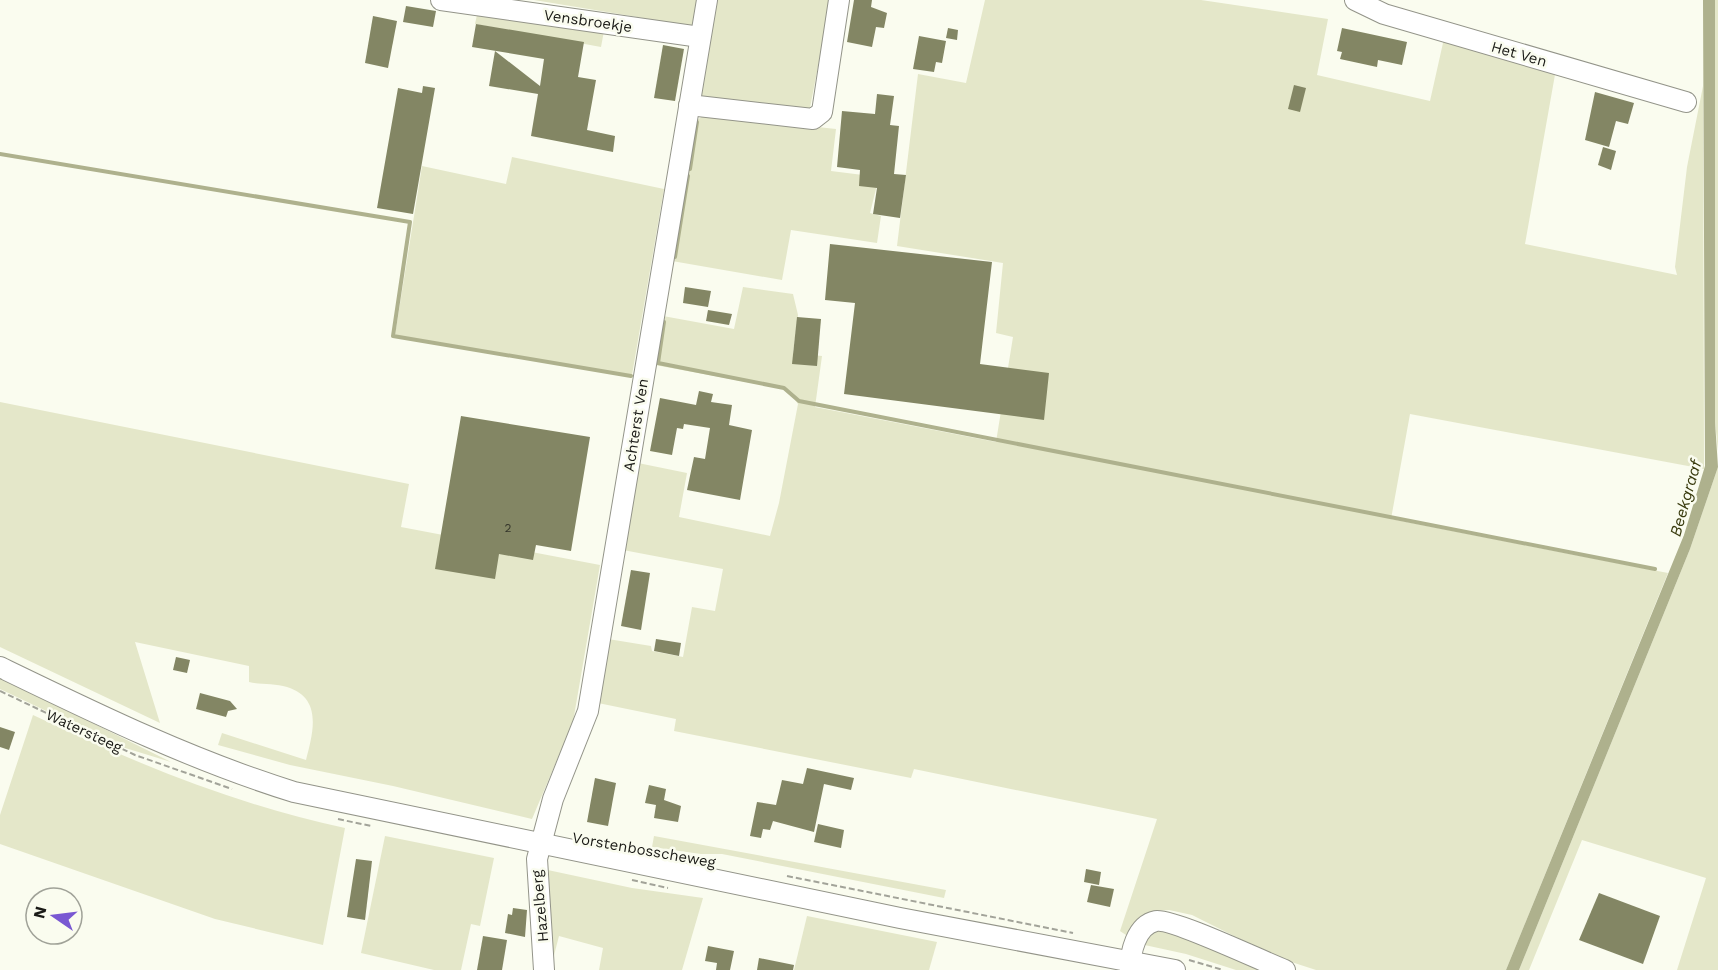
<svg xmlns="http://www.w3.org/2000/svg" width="1718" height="970" viewBox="0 0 1718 970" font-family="'Work Sans',sans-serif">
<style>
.green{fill:#e4e7c9}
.water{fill:#aeb18d}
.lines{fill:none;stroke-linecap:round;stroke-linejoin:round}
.stream{stroke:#aeb18d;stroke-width:4}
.building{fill:#838664}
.minor-casing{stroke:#939489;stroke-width:22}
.path{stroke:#a2a399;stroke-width:2;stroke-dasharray:6 3;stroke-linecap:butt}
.minor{stroke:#fff;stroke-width:20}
.labels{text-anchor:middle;stroke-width:5;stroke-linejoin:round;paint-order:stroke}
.number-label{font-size:12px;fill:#34352a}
.street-label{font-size:15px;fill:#1a1a16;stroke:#fafcef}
.water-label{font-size:16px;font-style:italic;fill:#393b0e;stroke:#fafcef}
</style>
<rect width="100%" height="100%" fill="#fafcef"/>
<!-- green -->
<g class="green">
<path d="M 534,0 L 697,0 L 692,26 Z"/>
<path d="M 716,0 L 835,0 L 827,48 L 820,56 L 809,113 L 700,97 Z"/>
<path d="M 985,0 L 1201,0 L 1328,19 L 1317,75 L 1430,101 L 1445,34 L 1556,69 L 1525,244 L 1677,275 L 1675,267 L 1687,167 L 1703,86 L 1704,469 L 1410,414 L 1391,519 L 1668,573 L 1506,970 L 1316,970 L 1276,957 L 1192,915 L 1169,910 L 1155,911 L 1129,937 L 1120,931 L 1157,819 L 914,769 L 911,778 L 674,731 L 676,719 L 598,703 L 608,639 L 651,646 L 652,651 L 683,657 L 692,607 L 715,611 L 723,569 L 623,550 L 638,463 L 687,473 L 679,517 L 770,536 L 779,503 L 798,404 L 789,390 L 655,365 L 663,316 L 734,329 L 743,287 L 793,294 L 798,315 L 793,353 L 822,356 L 815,407 L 996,442 L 1013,337 L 996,333 L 1003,263 L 897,246 L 918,74 L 966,83 Z"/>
<path d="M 1715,0 L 1718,0 L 1718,451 L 1715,422 Z"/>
<path d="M 478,10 L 604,31 L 601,47 L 475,24 Z"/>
<path d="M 705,115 L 836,129 L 831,171 L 879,177 L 870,213 L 881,216 L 877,243 L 791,230 L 782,280 L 672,261 L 695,121 Z"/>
<path d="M 512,157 L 664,189 L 632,375 L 395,335 L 422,166 L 506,184 Z"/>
<path d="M 0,402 L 409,484 L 401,527 L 600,565 L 573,722 L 532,819 L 393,786 L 290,765 L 218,745 L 222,733 L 306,760 C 313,733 323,698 287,687 C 275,683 261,685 249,682 L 249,666 L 135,642 L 160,723 L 0,647 Z"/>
<path d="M 1718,467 L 1718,970 L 1677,970 L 1706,878 L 1582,840 L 1529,970 L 1519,970 L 1690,549 Z"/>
<path d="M 0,677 L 171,762 L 122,747 L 0,689 Z"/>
<path d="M 33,715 C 133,762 236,805 345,828 L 323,945 L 215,919 L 0,844 L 0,815 Z"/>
<path d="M 385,836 L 494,858 L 480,926 L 471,924 L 461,970 L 434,970 L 361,953 Z"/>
<path d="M 654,836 L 946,890 L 944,898 L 722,854 L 701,854 L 652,847 Z"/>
<path d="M 543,869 L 632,888 L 703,898 L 682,970 L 599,970 L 603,948 L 559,936 L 551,967 Z"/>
<path d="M 807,916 L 937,942 L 929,970 L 794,970 Z"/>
<path d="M 1160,925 L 1277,970 L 1236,970 L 1186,954 L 1140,944 Z"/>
</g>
<!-- water -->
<path class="water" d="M 1703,0 L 1715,0 L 1715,422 L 1718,467 L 1690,549 L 1519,970 L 1506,970 L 1684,535 L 1705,466 Z"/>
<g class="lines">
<!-- stream -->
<g class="stream">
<path d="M 0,154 L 410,222 L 393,336 L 631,376"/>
<path d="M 690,169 L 697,122"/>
<path d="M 675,257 L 688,176"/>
<path d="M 664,322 L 658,363 L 784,388 L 799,401 L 1655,569"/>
</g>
</g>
<!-- building -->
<g class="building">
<path d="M 854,0 L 872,0 L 871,7 L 887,13 L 884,28 L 876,27 L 872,47 L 847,42 Z"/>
<path d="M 406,6 L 436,11 L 433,27 L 403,22 Z"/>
<path d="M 373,16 L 397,21 L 388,68 L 365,63 Z"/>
<path d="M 476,24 L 584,42 L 578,77 L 596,80 L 587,130 L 615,136 L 613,152 L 531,136 L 538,94 L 489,86 L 495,51 L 540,86 L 544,59 L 472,47 Z"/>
<path d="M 948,28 L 958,30 L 957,40 L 946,38 Z"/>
<path d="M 1342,28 L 1407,42 L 1402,65 L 1378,60 L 1377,67 L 1340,59 L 1342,52 L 1337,51 Z"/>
<path d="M 919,36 L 946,41 L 942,63 L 936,62 L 934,72 L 913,69 Z"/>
<path d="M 663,45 L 684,49 L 675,101 L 654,98 Z"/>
<path d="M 1294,85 L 1306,88 L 1300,112 L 1288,109 Z"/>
<path d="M 423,86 L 435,88 L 413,214 L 377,208 L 398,88 L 422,93 Z"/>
<path d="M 1595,92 L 1634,103 L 1628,124 L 1616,121 L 1609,147 L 1585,140 Z"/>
<path d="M 877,94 L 894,96 L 890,125 L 899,126 L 894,174 L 906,175 L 900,218 L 873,214 L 877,188 L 859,186 L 860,170 L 837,167 L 842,111 L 875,114 Z"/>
<path d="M 1603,147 L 1616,151 L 1611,170 L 1598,165 Z"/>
<path d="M 830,244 L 992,262 L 980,364 L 1049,373 L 1044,420 L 844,394 L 855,303 L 825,300 Z"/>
<path d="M 685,287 L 711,291 L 708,307 L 683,303 Z"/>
<path d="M 708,310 L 732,314 L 729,325 L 706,321 Z"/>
<path d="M 797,317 L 821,319 L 817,366 L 792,364 Z"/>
<path d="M 699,391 L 713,394 L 711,402 L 732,405 L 729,425 L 752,430 L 740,500 L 687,490 L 694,457 L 705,459 L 710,428 L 684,424 L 683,429 L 677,428 L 672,455 L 650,451 L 660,398 L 696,405 Z"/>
<path d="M 461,416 L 590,437 L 571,551 L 536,545 L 533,560 L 499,554 L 495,579 L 435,569 Z"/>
<path d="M 631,570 L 650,573 L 641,630 L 621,626 Z"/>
<path d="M 656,639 L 681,643 L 679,656 L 654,651 Z"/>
<path d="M 176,657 L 190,660 L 187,673 L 173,670 Z"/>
<path d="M 200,693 L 230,701 L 237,709 L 228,711 L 226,717 L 196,709 Z"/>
<path d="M 0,727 L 15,732 L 9,750 L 0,747 Z"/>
<path d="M 807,768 L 854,778 L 851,790 L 824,784 L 814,832 L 773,821 L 770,830 L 763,829 L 761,838 L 750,836 L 757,802 L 776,805 L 782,780 L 803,784 Z"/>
<path d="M 595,778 L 616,783 L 608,826 L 587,822 Z"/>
<path d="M 649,785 L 666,789 L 664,800 L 681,806 L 678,822 L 654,818 L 656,805 L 645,803 Z"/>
<path d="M 818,824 L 844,830 L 841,848 L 814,842 Z"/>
<path d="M 356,859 L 372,861 L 365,920 L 347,917 Z"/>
<path d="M 1086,869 L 1101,872 L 1099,885 L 1084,882 Z"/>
<path d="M 1091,885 L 1114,889 L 1110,907 L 1087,902 Z"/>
<path d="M 1599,893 L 1660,916 L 1643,964 L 1579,940 Z"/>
<path d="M 513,908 L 527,910 L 525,937 L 505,933 L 508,914 L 512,915 Z"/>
<path d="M 483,936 L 507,940 L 502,970 L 477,970 Z"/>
<path d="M 708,946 L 734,951 L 730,970 L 716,970 L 717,963 L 705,961 Z"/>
<path d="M 759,958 L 794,965 L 793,970 L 757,970 Z"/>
</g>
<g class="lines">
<defs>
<g id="minor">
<path d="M 441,0 L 700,37"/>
<path d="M 1355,0 L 1384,14 L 1686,102"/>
<path d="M 689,105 L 813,119 L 822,112 L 839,0"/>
<path d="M 0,667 C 97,714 191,760 294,792 L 900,918 L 1175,970"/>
<path d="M 544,970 L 537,859 L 553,799 L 588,711 L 707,0"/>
<path d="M 1130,970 C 1130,953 1136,925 1156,921 C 1172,918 1264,962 1285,970"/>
</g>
</defs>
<!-- minor casing -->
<use href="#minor" class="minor-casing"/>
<!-- path -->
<g class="path">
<path d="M 0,691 L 135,755 L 232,789"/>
<path d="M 338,819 L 371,826"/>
<path d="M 787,876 L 1073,933"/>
<path d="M 632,880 L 668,888"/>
<path d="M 1189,960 L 1223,970"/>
</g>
<!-- minor -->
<use href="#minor" class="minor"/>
</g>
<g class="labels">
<!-- number labels -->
<g class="number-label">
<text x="508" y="532">2</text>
</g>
<!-- street labels -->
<g class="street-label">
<text transform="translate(588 21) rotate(8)" y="5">Vensbroekje</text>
<text transform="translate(1519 54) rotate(16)" y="5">Het Ven</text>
<text transform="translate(636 425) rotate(-81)" y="5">Achterst Ven</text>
<text transform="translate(84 731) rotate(25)" y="5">Watersteeg</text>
<text transform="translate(644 850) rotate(10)" y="5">Vorstenbosscheweg</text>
<text transform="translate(540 906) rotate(-95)" y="5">Hazelberg</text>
</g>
<!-- water labels -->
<g class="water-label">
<text transform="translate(1685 498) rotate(-74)" y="6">Beekgraaf</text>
</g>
</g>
<!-- north arrow -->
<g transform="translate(54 916) rotate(284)"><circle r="28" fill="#fafcef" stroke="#a0a298" stroke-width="1.5"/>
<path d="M0-4.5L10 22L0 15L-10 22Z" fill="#7958d2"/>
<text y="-9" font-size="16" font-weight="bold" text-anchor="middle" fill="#1a1a16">N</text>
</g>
</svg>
